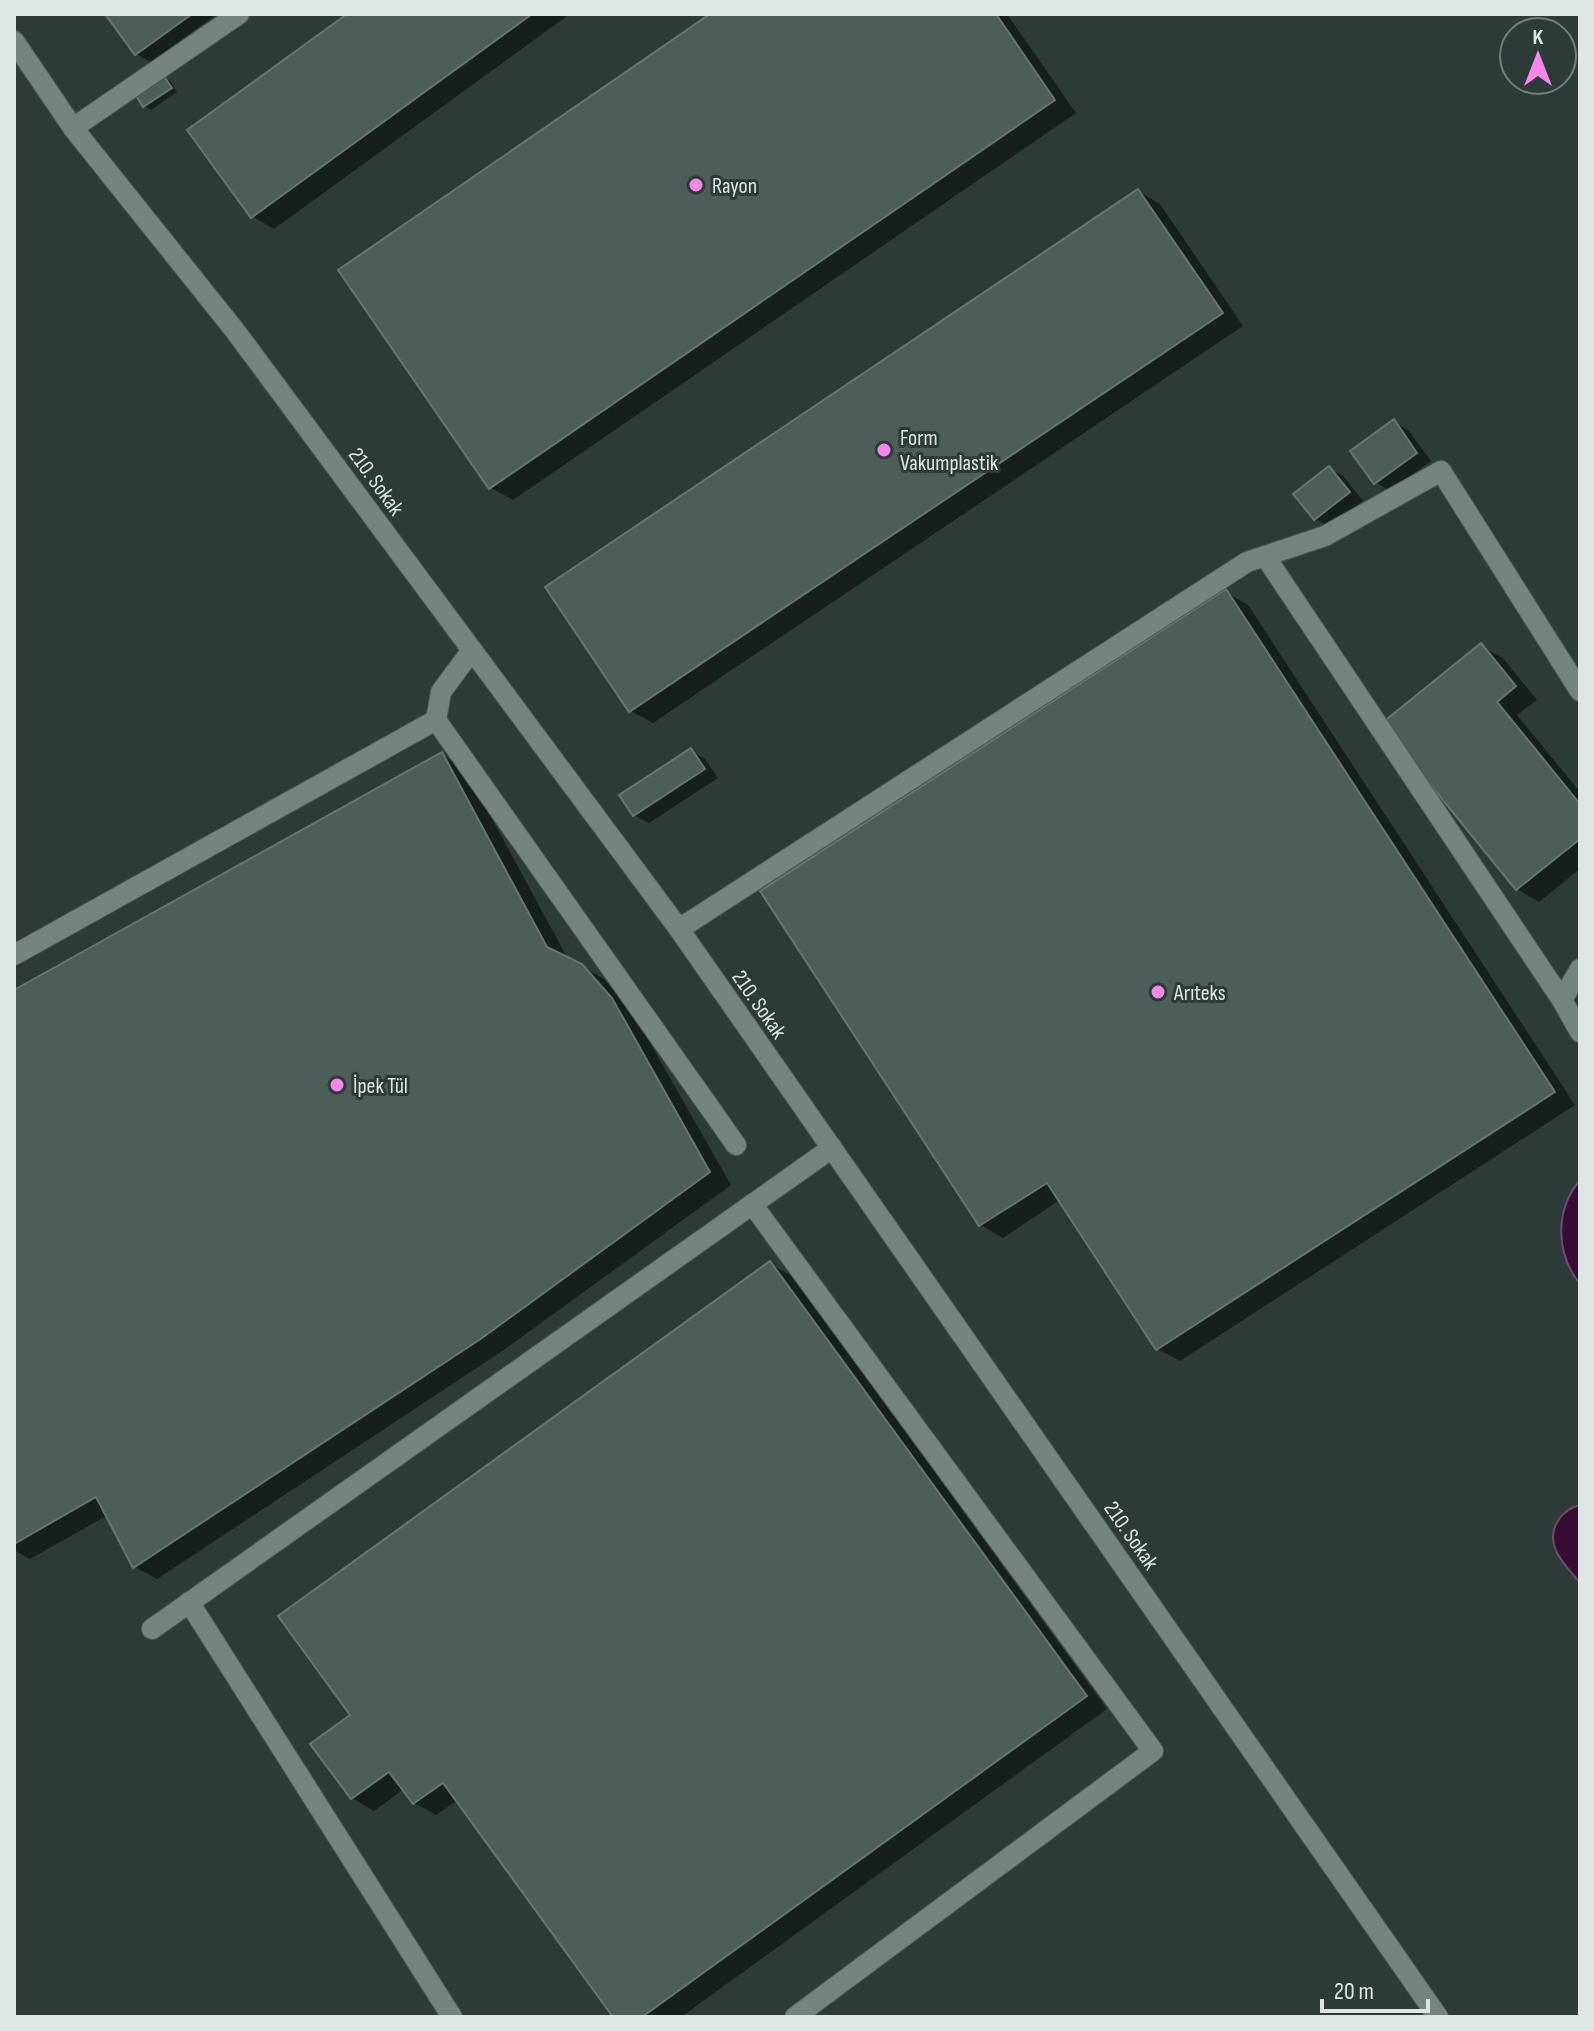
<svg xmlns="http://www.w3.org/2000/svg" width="1594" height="2031" viewBox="0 0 1594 2031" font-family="'Sofia Sans Condensed',sans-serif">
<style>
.water{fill:#390c36;stroke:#6a4d6a;stroke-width:2}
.shadow{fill:#0007}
.building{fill:#4d5d59;stroke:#657672;stroke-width:2}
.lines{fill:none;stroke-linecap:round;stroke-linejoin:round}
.service-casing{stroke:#4c5956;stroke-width:22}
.minor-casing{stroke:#4c5956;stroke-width:22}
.service{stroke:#748481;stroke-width:20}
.minor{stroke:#748481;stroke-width:20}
.poi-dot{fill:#f788eb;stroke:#2c3b38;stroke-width:3}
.labels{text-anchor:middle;stroke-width:6;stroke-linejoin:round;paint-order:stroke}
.poi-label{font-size:22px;fill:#dde6e4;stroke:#2c3b38;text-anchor:start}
.street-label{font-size:22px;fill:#dde6e4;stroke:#2c3b38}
</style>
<rect width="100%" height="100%" fill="#2c3b38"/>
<!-- water -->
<g class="water">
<path d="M 1580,1180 L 1580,1284 C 1556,1254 1554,1211 1580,1180 Z"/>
<path d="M 1580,1505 L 1580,1583 C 1572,1573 1561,1562 1556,1551 C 1547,1530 1560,1510 1580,1505 Z"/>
</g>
<!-- shadow -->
<g class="shadow">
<path d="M 107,14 L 217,14 L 151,62 L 136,54 Z"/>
<path d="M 350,14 L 570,14 L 274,229 L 252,216 Z"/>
<path d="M 713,14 L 1007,14 L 1076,113 L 513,500 L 491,488 Z"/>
<path d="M 163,77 L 170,81 L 177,92 L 151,110 L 145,106 Z"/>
<path d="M 1138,191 L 1160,204 L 1243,326 L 653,723 L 631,711 Z"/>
<path d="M 1394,422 L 1408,430 L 1431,461 L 1390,491 L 1375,482 Z"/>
<path d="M 1329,468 L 1343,476 L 1363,501 L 1330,527 L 1315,519 Z"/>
<path d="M 1226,592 L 1248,605 L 1575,1105 L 1180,1361 L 1158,1349 L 1060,1200 L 1003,1238 L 981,1225 Z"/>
<path d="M 1481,646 L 1503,658 L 1537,700 L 1517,715 L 1580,792 L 1580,869 L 1539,902 L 1517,889 Z"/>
<path d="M 691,751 L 705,759 L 718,778 L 649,823 L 634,815 Z"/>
<path d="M 442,755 L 464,767 L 568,959 L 604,979 L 633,1013 L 731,1185 L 504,1350 L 157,1579 L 135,1567 L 108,1515 L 30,1559 L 14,1550 L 14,992 Z"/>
<path d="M 770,1264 L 792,1276 L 1107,1709 L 681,2017 L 616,2017 L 458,1800 L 436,1815 L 414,1803 L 404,1789 L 374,1811 L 352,1798 L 353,1715 Z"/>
</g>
<!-- building -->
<g class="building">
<path d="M 105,14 L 192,14 L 135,55 Z"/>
<path d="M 347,14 L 532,14 L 251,218 L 187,130 Z"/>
<path d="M 710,14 L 996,14 L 1055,100 L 489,489 L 338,270 Z"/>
<path d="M 163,75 L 172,88 L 143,107 L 135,94 Z"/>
<path d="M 1138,189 L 1223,313 L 629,712 L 545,587 Z"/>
<path d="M 1394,419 L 1417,453 L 1374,484 L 1350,451 Z"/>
<path d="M 1329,466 L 1350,492 L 1314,520 L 1293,494 Z"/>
<path d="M 1226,589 L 1555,1092 L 1156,1350 L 1047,1183 L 979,1226 L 760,891 Z"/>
<path d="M 1481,643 L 1516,686 L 1497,702 L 1580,804 L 1580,839 L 1516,890 L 1381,724 Z"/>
<path d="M 691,748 L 705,769 L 633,816 L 619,795 Z"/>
<path d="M 442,752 L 547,947 L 582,964 L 612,998 L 710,1172 L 482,1338 L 133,1568 L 96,1497 L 14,1544 L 14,990 Z"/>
<path d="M 770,1261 L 1087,1696 L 642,2017 L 613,2017 L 443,1783 L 413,1804 L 389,1772 L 351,1799 L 310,1744 L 350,1715 L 278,1616 Z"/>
</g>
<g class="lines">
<defs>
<g id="service">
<path d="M 73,128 L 239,14"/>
<path d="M 1265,556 L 1562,1000 L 1580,1032"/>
<path d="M 436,720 L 441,692 L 472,650"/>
<path d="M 679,929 L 1247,562 L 1325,536 L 1441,471 L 1580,691"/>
<path d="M 14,955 L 436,720 L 736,1145"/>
<path d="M 1562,1000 L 1580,969"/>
<path d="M 152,1629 L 832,1148"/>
</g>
<g id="minor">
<path d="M 14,41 L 73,128 L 236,332 L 679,929 L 1438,2017"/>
<path d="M 752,1204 L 1153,1751 L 795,2017"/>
<path d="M 189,1602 L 452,2017"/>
</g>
</defs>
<!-- service casing -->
<use href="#service" class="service-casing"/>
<!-- minor casing -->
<use href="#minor" class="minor-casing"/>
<!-- service -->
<use href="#service" class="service"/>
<!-- minor -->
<use href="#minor" class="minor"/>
</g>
<!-- markers -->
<g class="poi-dot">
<circle cx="696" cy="185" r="8"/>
<circle cx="884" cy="450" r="8"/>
<circle cx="1158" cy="992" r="8"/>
<circle cx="337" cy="1085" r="8"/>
</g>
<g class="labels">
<!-- poi labels -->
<g class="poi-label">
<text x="712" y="193">Rayon</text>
<text x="900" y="445">Form<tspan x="900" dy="25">Vakumplastik</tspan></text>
<text x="1174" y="1000">Arıteks</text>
<text x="353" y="1093">İpek Tül</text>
</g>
<!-- street labels -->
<g class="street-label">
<text transform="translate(377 481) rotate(54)" y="8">210. Sokak</text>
<text transform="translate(760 1004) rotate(55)" y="8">210. Sokak</text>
<text transform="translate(1132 1535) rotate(55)" y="8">210. Sokak</text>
</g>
</g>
<!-- border -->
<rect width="1594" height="2031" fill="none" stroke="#dde6e4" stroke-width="32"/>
<!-- north arrow -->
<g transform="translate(1538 56)"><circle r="38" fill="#2c3b38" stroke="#737f7d" stroke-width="2"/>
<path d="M0-6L14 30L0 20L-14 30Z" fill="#f788eb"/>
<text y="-12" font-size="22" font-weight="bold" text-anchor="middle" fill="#dde6e4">K</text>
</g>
<!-- scale -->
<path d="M1322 1999v12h106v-12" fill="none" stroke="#dde6e4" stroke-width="4"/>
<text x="1334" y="1999" font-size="24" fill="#dde6e4" stroke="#2c3b38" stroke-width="6" paint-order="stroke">20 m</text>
</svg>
